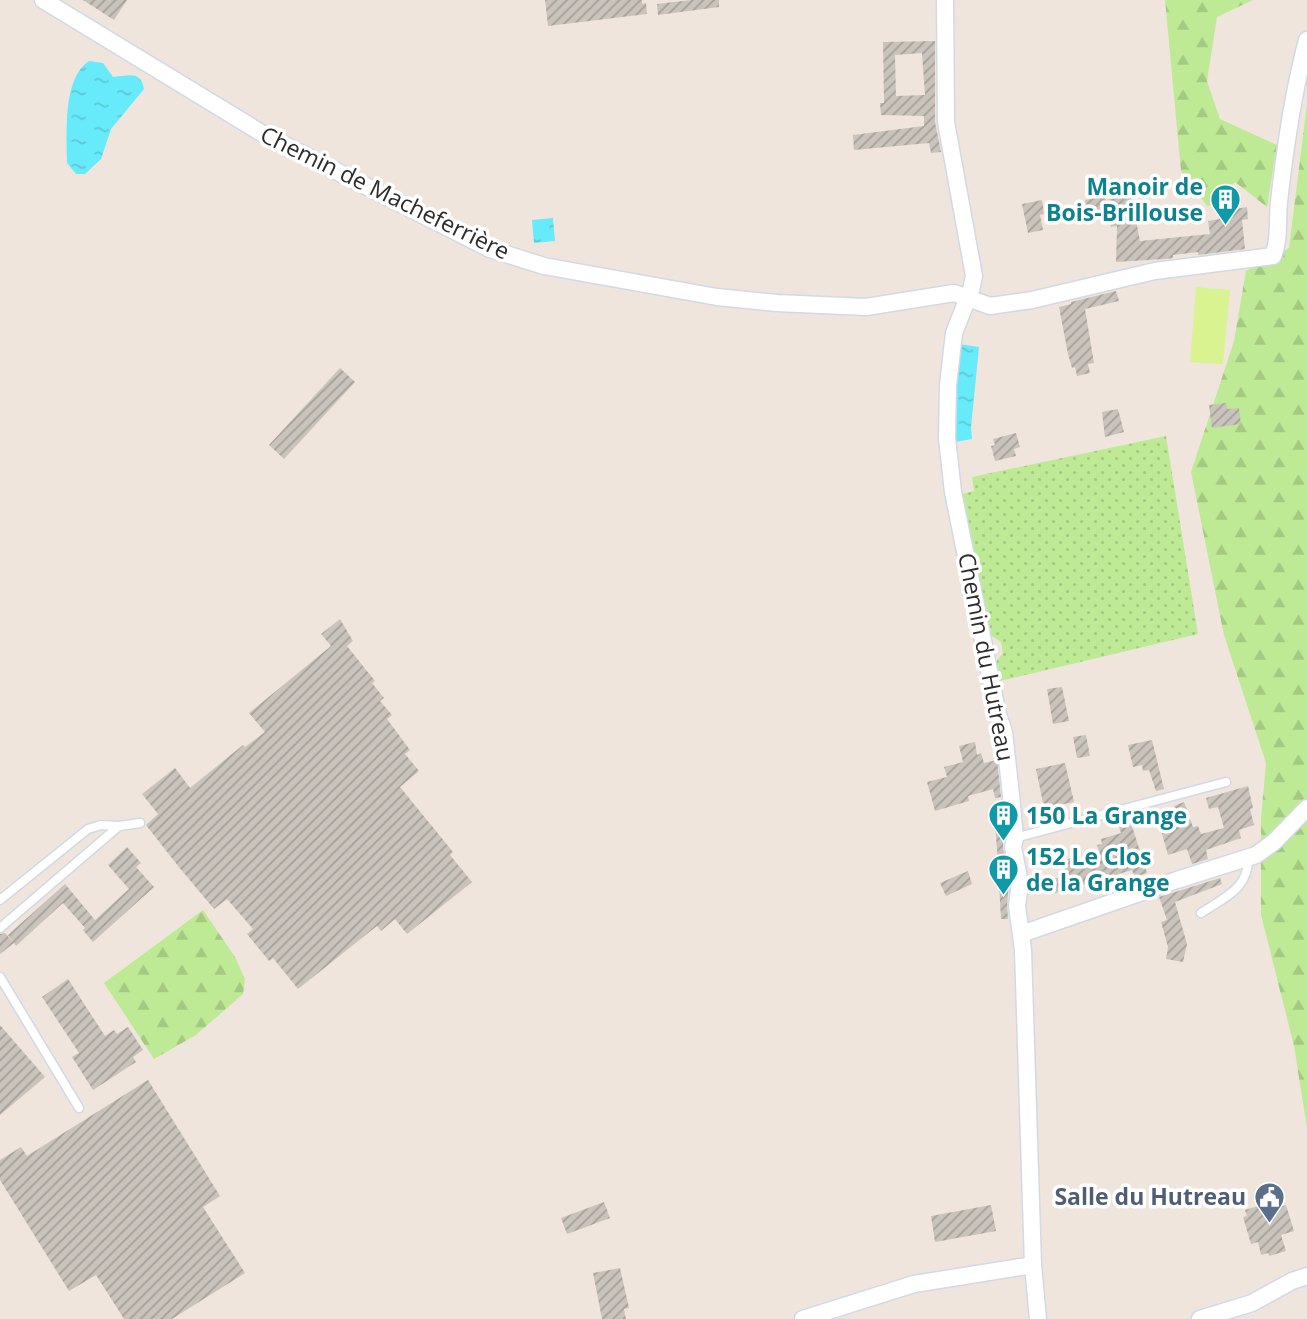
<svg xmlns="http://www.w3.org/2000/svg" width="1307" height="1319" viewBox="0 0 1307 1319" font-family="'Open Sans',sans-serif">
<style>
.grass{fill:url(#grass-dots)}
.forest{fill:url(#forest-firs)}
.pitch{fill:#d8f390}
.water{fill:url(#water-ripples)}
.building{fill:url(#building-hatch);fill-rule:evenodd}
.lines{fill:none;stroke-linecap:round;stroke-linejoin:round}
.service-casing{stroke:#d2d9e6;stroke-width:11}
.minor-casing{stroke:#d2d9e6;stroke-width:19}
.service{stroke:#fff;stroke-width:8}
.minor{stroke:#fff;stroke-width:16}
.labels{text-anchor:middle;stroke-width:7;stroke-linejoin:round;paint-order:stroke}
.culture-label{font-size:23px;font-weight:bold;fill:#0d838f;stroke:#fff;text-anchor:start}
.street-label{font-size:23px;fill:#2c2c2c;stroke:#fff}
.service-label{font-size:23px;font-weight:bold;fill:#4e5e75;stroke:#fff;text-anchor:end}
</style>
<defs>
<pattern id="grass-dots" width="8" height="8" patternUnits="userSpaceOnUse" patternTransform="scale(1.75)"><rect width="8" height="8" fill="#bfea95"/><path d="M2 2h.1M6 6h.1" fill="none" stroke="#a4c981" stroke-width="1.8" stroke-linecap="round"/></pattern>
<pattern id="forest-firs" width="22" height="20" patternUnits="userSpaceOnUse" patternTransform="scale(1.75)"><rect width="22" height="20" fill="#bfea95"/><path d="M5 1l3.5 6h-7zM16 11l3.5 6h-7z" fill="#a4c981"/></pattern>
<pattern id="water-ripples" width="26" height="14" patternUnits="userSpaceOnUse" patternTransform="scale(1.75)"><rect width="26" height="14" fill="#67eafa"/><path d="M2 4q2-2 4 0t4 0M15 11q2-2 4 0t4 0" fill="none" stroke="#5ac9d6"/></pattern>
<pattern id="building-hatch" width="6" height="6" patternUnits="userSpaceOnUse" patternTransform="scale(1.75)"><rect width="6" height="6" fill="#cac3bc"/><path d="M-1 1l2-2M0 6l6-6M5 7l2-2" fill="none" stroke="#a49f99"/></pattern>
</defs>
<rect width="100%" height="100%" fill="#efe5dd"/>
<!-- grass -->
<path class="grass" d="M 1166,436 L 1198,634 L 1000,681 L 995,663 L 1003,653 L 1001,642 L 989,634 L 962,509 L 962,494 L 974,491 L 972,477 Z"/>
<!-- forest -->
<g class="forest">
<path d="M 1165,0 L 1253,0 L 1217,17 L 1207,81 L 1220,119 L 1277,145 L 1267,207 L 1235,182 L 1208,207 L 1181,171 Z"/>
<path d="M 1307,104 L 1307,1128 L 1294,1046 L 1261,915 L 1261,818 L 1266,763 L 1224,635 L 1191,472 L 1234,341 L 1246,271 L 1289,248 Z"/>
<path d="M 203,910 L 235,957 L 245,979 L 243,994 L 196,1035 L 154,1059 L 104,983 Z"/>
</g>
<!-- pitch -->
<path class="pitch" d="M 1196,287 L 1230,290 L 1223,364 L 1190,362 Z"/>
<!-- water -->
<g class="water">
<path d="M 89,61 L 103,63 L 113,77 C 128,76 141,70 144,89 L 111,129 L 101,159 L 85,174 L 76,174 L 67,163 C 67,134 62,79 89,61 Z"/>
<path d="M 553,218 L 555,241 L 534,243 L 532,220 Z"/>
<path d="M 959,344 L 979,347 L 971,427 L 972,439 L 955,442 L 953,410 Z"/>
</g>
<!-- building -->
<g class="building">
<path d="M 83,0 L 127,0 L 114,20 Z"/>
<path d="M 545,0 L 642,0 L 642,4 L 646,3 L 647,14 L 548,26 Z"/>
<path d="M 691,0 L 719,0 L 719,7 L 658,15 L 657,4 Z"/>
<path d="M 935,41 L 935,122 L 941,152 L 931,153 L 929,143 L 854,150 L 853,135 L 924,126 L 924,116 L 881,115 L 880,103 L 884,103 L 883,42 ZM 922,53 L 925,95 L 896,96 L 895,55 Z"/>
<path d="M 1131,195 L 1140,241 L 1210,234 L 1208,221 L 1231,217 L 1230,210 L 1247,207 L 1248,219 L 1242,220 L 1245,249 L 1198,255 L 1198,252 L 1173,255 L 1173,258 L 1165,259 L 1116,262 L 1117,226 L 1111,227 L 1108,213 L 1088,217 L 1085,200 L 1105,196 L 1106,200 Z"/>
<path d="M 1042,200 L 1044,214 L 1040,215 L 1043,230 L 1028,233 L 1022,204 Z"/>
<path d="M 1116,291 L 1119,301 L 1085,309 L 1094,363 L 1088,364 L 1090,373 L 1077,376 L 1075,367 L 1072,368 L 1068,354 L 1059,307 L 1071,304 L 1071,302 Z"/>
<path d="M 340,368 L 355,382 L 284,459 L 269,445 Z"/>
<path d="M 1226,403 L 1227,409 L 1239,408 L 1241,424 L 1212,428 L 1209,405 Z"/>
<path d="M 1118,409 L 1124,432 L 1105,437 L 1102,412 Z"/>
<path d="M 1016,433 L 1020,447 L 1014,449 L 1016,456 L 995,461 L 991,446 L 995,445 L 993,439 Z"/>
<path d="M 340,619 L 353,641 L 347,646 L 375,681 L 372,683 L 384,698 L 380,701 L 392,715 L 387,719 L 410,750 L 405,754 L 419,771 L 400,787 L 453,852 L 450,855 L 472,882 L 407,934 L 395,919 L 381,931 L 377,926 L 298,989 L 273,958 L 269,961 L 247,934 L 253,929 L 227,899 L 214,909 L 178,866 L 146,825 L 158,814 L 142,794 L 175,768 L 190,788 L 243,745 L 245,747 L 265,732 L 249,713 L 331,646 L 321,634 Z"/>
<path d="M 1062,687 L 1069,721 L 1053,724 L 1047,689 Z"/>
<path d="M 1086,735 L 1090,756 L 1077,758 L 1073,737 Z"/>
<path d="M 1152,740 L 1164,789 L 1156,791 L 1149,770 L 1143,771 L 1142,765 L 1133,767 L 1128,745 Z"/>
<path d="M 975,742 L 977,755 L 981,753 L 984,763 L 997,760 L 1001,797 L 995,798 L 993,789 L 968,796 L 969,801 L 935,811 L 927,782 L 947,777 L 944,767 L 963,762 L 959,746 Z"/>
<path d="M 1065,763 L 1074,802 L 1044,808 L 1036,769 Z"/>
<path d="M 1248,786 L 1253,808 L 1250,809 L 1254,825 L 1239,830 L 1241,838 L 1206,850 L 1208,859 L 1192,864 L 1187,849 L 1168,855 L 1157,816 L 1176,810 L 1174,806 L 1184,802 L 1193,827 L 1198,826 L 1201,834 L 1224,828 L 1218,807 L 1209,809 L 1206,798 Z"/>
<path d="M 1130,820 L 1147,873 L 1135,877 L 1132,870 L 1052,894 L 1051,890 L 1046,891 L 1043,880 L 1065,877 L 1064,860 L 1074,857 L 1076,865 L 1101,857 L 1097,845 L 1102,844 L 1101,839 L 1121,833 L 1118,823 Z"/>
<path d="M 995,822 L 1003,822 L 1003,848 L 1006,864 L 998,864 Z"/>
<path d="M 127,847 L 141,863 L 136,867 L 154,887 L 93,942 L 83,930 L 85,928 L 63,903 L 16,946 L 14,943 L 0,954 L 0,934 L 5,933 L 13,942 L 8,935 L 65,884 L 95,920 L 129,889 L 108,865 Z"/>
<path d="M 968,871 L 972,884 L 946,896 L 940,883 Z"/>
<path d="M 1220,878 L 1222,884 L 1175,902 L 1187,944 L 1183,962 L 1166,959 L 1168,947 L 1161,922 L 1167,920 L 1159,897 Z"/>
<path d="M 1009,883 L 1007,905 L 1008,919 L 1001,919 L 999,884 Z"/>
<path d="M 68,979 L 105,1036 L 114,1030 L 117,1034 L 128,1027 L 143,1050 L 133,1057 L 136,1062 L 93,1090 L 72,1057 L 79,1053 L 42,997 Z"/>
<path d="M 0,1025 L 45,1077 L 0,1115 Z"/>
<path d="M 148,1080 L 220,1196 L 203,1207 L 245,1273 L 172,1319 L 124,1319 L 96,1275 L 69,1291 L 0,1180 L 0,1160 L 21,1147 L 27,1156 Z"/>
<path d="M 1279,1193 L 1283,1206 L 1286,1205 L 1294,1231 L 1281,1235 L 1286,1251 L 1269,1256 L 1268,1253 L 1261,1255 L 1258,1242 L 1251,1244 L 1243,1217 L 1247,1216 L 1245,1210 L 1258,1206 L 1256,1199 Z"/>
<path d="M 604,1202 L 610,1218 L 567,1234 L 561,1218 Z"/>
<path d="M 991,1205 L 996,1231 L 935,1242 L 931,1216 Z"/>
<path d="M 620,1268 L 629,1308 L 624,1309 L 626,1319 L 602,1319 L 593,1273 Z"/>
</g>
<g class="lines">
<defs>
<g id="service">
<path d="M 1015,838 L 1226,782"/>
<path d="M 0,900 L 88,829 L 101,825 L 119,826"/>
<path d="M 1201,913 C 1223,898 1249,889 1248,858"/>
<path d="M 0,928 L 119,826 L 140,823"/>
<path d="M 0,977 L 79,1108"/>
</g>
<g id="minor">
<path d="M 43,0 L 263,134 L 490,249 L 544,266 L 717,297 L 777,303 L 866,307 L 954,293 L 990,306 L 1032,300 L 1155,271 L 1273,256 C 1280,240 1277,219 1279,202 C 1285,148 1293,92 1307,40"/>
<path d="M 945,0 L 946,122 L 974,276 L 971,290 L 954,333 L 948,385 L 947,438 L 953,492 L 998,715 L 1004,732 L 1011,795 L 1015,838 L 1013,847 L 1020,883 L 1017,906 L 1023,950 L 1033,1265 L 1038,1319"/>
<path d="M 1021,932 L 1027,932 L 1177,880 L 1256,855 L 1274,842 L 1307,808"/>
<path d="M 803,1319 L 914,1284 L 1033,1265"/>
<path d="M 1200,1319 L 1252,1303 L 1292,1281 L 1307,1276"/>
</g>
</defs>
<!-- service casing -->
<use href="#service" class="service-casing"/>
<!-- minor casing -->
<use href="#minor" class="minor-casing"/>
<!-- service -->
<use href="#service" class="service"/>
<!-- minor -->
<use href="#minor" class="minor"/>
</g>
<!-- icons -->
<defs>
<symbol id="building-pin" viewBox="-11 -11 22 30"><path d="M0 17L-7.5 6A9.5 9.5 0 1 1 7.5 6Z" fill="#0f9aa8" stroke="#fff"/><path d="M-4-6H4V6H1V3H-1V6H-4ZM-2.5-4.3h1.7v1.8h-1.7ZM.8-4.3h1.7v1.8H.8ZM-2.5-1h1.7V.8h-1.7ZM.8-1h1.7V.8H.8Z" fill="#fff"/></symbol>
<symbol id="civic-pin" viewBox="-11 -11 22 30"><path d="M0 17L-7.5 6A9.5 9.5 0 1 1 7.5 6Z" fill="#5c6f8a" stroke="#fff"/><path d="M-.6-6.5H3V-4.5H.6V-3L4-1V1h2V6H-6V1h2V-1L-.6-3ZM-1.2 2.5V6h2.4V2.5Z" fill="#fff"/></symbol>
</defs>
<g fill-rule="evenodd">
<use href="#building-pin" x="1208" y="182" width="35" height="47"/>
<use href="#building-pin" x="986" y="798" width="35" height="47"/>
<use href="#building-pin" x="986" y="852" width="35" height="47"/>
<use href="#civic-pin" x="1252" y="1180" width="35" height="47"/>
</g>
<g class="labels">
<!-- culture labels -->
<g class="culture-label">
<text x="1203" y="195" text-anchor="end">Manoir de<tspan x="1203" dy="26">Bois-Brillouse</tspan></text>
<text x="1026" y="824">150 La Grange</text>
<text x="1026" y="865">152 Le Clos<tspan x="1026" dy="26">de la Grange</tspan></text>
</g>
<!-- street labels -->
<g class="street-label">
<text transform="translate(385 193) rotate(26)" y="8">Chemin de Macheferrière</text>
<text transform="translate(986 657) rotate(79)" y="8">Chemin du Hutreau</text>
</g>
<!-- service labels -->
<g class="service-label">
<text x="1246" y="1205">Salle du Hutreau</text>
</g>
</g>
</svg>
